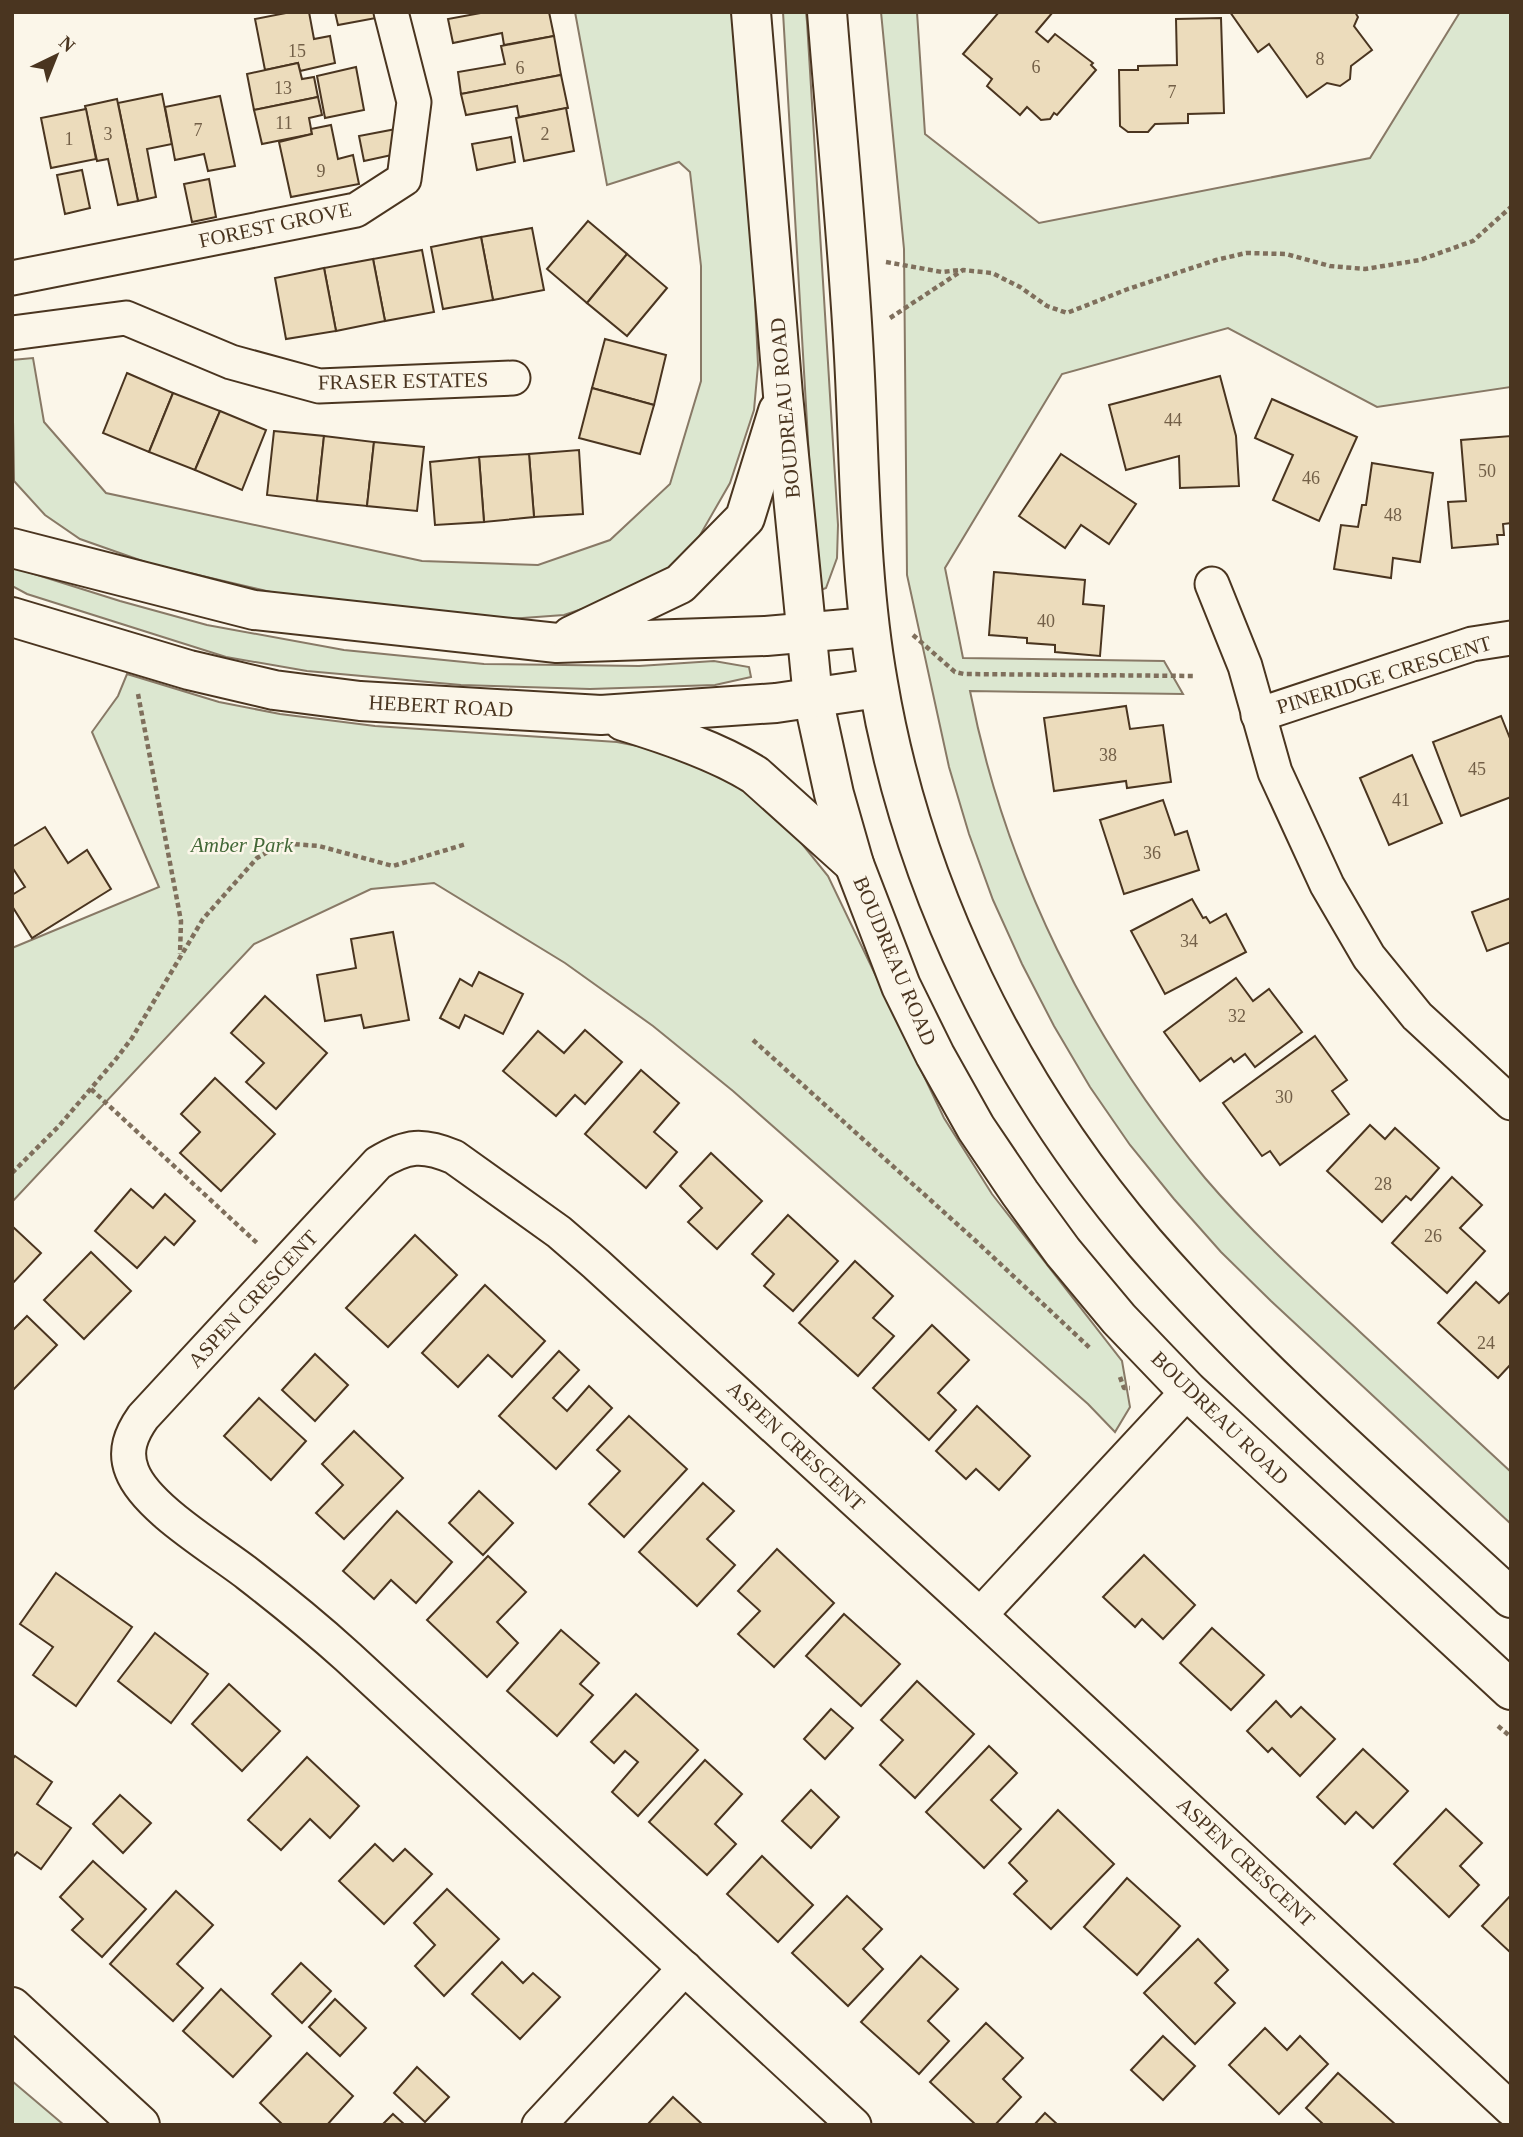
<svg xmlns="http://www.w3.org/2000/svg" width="1523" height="2137" viewBox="0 0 1523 2137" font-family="'Times New Roman',serif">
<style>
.green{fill:#dce7d0;stroke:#887966;stroke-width:2}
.building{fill:#ecdcbc;stroke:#4a3520;stroke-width:2}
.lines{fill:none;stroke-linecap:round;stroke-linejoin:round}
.minor-casing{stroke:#4a3520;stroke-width:37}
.tertiary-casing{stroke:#4a3520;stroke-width:42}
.secondary-casing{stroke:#4a3520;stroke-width:42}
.path{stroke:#7f6f5c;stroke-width:4.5;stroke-dasharray:5 3.5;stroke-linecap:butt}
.minor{stroke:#fbf6e9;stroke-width:33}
.tertiary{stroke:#fbf6e9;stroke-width:38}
.secondary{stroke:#fbf6e9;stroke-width:38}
.labels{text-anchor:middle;stroke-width:5;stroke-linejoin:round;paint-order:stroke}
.number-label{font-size:18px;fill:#725f47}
.street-label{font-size:21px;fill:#4a3520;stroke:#fbf6e9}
.park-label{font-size:21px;font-style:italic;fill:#436837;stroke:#fbf6e9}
</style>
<rect width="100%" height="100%" fill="#fbf6e9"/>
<!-- green -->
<g class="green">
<path d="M 575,12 L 736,12 L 749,164 L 758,365 L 754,410 L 730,483 L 699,537 L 671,566 L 627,594 L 564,615 L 509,619 L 296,598 L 151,564 L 80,539 L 45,515 L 14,481 L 12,360 L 33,358 L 44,422 L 106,493 L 422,561 L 538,565 L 610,540 L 670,484 L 701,381 L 701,266 L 690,172 L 679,162 L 607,185 Z"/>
<path d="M 783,12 L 806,12 L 807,22 L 838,525 L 837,558 L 826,588 L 821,590 L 816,577 Z"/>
<path d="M 881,12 L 917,12 L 925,134 L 1039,223 L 1370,158 L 1460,12 L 1511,12 L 1511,387 L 1377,407 L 1228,328 L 1062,374 L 945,568 L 963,658 L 1164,661 L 1183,694 L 970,691 C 1005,870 1089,1039 1205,1178 C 1252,1233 1306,1282 1359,1331 C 1410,1378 1460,1425 1511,1472 L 1511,1524 L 1271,1301 L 1221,1252 L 1174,1199 L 1130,1145 L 1090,1087 L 1054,1026 L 1022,964 L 993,900 L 969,834 L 949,767 L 907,575 L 904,249 Z"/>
<path d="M 12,567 L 120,601 L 207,625 L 344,650 L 484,664 L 639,666 L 714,661 L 749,667 L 751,677 L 715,685 L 590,689 L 461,685 L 307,671 L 226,657 L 27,594 L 12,586 Z"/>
<path d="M 127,674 L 219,702 L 280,714 L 375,726 L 617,742 L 668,752 L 736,782 L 790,829 L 828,876 L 944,1118 L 992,1194 L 1122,1361 L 1130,1407 L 1115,1432 L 1088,1404 L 733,1091 L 653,1026 L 565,963 L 434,883 L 371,889 L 254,944 L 12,1202 L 12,948 L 159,887 L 92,732 L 118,696 Z"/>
<path d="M 12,2081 L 64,2125 L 12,2125 Z"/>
</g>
<!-- building -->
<g class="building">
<path d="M 291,12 L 309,12 L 314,39 L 330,36 L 335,63 L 300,71 L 298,63 L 265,70 L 255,19 Z"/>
<path d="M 335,12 L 375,12 L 376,18 L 338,25 Z"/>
<path d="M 486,12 L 549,12 L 554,36 L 504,45 L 502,33 L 453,43 L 448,19 Z"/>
<path d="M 999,12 L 1053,12 L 1036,32 L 1048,42 L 1055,34 L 1093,63 L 1091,65 L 1096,70 L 1057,115 L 1054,113 L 1050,119 L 1041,120 L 1027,107 L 1020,115 L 987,86 L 992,79 L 963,54 Z"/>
<path d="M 1230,12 L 1355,12 L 1358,17 L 1354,26 L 1372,50 L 1351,66 L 1350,79 L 1340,86 L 1327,83 L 1307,97 L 1269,44 L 1258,52 Z"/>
<path d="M 1221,18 L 1224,113 L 1188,114 L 1188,123 L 1155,124 L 1148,132 L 1128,132 L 1120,126 L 1119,70 L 1138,70 L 1138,66 L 1177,65 L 1176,19 Z"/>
<path d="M 554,36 L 561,75 L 461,94 L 458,72 L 505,64 L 501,46 Z"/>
<path d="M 298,63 L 302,79 L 314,77 L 318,97 L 254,110 L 247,74 Z"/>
<path d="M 356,67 L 364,110 L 325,118 L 317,76 Z"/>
<path d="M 561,75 L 568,108 L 519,117 L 517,106 L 466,115 L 461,94 Z"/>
<path d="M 162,94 L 172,144 L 147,149 L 156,197 L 138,201 L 118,103 Z"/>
<path d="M 220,96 L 235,166 L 208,171 L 204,154 L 175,160 L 165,107 Z"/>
<path d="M 318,97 L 322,115 L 309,118 L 312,134 L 262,144 L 254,110 Z"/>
<path d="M 117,99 L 138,201 L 118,205 L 108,159 L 97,161 L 85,106 Z"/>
<path d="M 566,108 L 574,151 L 524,161 L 516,118 Z"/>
<path d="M 86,109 L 96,159 L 51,168 L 41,118 Z"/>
<path d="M 331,125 L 338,159 L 353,155 L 359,184 L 291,197 L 279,142 L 312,134 L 311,129 Z"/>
<path d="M 396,129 L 401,153 L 364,161 L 359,136 Z"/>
<path d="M 511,137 L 515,162 L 477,170 L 472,144 Z"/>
<path d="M 82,170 L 90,208 L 65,214 L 57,175 Z"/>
<path d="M 209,179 L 216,217 L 192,222 L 184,184 Z"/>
<path d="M 588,221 L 627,254 L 587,303 L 547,269 Z"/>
<path d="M 532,228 L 544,290 L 493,300 L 481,237 Z"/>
<path d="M 481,237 L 493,300 L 443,309 L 431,247 Z"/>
<path d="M 422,250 L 434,312 L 385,321 L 373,259 Z"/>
<path d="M 627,254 L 667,288 L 627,336 L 587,303 Z"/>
<path d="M 373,259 L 385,321 L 336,331 L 324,268 Z"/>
<path d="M 324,268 L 336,331 L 286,339 L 275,278 Z"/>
<path d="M 605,339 L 666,355 L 654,405 L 592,388 Z"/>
<path d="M 127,373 L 173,393 L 149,452 L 103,433 Z"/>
<path d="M 1220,376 L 1236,436 L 1239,486 L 1180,488 L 1179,456 L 1126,470 L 1109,405 Z"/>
<path d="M 592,388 L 654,405 L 640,454 L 579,438 Z"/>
<path d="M 173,393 L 220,411 L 195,470 L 149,452 Z"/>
<path d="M 1272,399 L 1357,437 L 1319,521 L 1273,500 L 1293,455 L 1255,438 Z"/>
<path d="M 220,411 L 266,430 L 242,490 L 195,470 Z"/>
<path d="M 274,431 L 324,436 L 317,501 L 267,495 Z"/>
<path d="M 324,436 L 374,442 L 367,506 L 317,501 Z"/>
<path d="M 1511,436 L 1511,523 L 1503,524 L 1504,535 L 1497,535 L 1498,544 L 1452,548 L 1448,502 L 1466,501 L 1461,440 Z"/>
<path d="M 374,442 L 424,447 L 417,511 L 367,506 Z"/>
<path d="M 579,450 L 583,514 L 534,517 L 529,454 Z"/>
<path d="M 529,454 L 534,517 L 484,522 L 479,457 Z"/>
<path d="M 1061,454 L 1136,504 L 1109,544 L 1081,525 L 1065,548 L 1019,516 Z"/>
<path d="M 479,457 L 484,522 L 435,525 L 430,462 Z"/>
<path d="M 1372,463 L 1433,473 L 1420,562 L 1393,558 L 1391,578 L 1334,569 L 1341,525 L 1358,527 L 1362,505 L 1366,505 Z"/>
<path d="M 994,572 L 1085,580 L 1083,604 L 1104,606 L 1100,656 L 1055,652 L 1055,645 L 1027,643 L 1027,638 L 989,635 Z"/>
<path d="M 1126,706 L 1130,729 L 1163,725 L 1171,782 L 1127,788 L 1126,781 L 1054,791 L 1044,718 Z"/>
<path d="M 1501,716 L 1511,741 L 1511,797 L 1461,816 L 1433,742 Z"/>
<path d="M 1412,755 L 1442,823 L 1389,845 L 1360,778 Z"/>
<path d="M 1163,800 L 1175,835 L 1187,831 L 1199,870 L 1124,894 L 1100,820 Z"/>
<path d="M 45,827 L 68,863 L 87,850 L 111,889 L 32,938 L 12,906 L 12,895 L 25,887 L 12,867 L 12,847 Z"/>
<path d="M 1511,898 L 1511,942 L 1487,951 L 1472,912 Z"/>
<path d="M 1192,899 L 1203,918 L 1206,917 L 1210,923 L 1226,914 L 1246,952 L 1165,994 L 1131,931 Z"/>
<path d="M 393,932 L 409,1020 L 364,1028 L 361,1015 L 325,1021 L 317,975 L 356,968 L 351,939 Z"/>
<path d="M 479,972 L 523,994 L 503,1034 L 465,1015 L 459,1028 L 440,1018 L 460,979 L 472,986 Z"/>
<path d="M 1236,978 L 1253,1001 L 1269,989 L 1302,1032 L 1255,1067 L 1245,1054 L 1234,1062 L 1231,1058 L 1200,1081 L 1164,1032 Z"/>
<path d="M 265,996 L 327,1053 L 276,1109 L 246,1082 L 264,1063 L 231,1033 Z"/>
<path d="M 585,1030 L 622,1062 L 585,1104 L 575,1095 L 556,1116 L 503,1071 L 538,1031 L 564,1053 Z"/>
<path d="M 1315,1036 L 1347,1080 L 1332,1091 L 1349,1114 L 1280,1165 L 1270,1151 L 1262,1156 L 1223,1103 Z"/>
<path d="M 641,1070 L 679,1103 L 654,1132 L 677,1152 L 646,1188 L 585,1134 Z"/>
<path d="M 215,1078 L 275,1134 L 221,1191 L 180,1153 L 200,1132 L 181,1114 Z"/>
<path d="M 1370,1125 L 1385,1139 L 1395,1128 L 1439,1168 L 1411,1200 L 1406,1196 L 1382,1222 L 1327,1171 Z"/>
<path d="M 711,1153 L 762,1201 L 717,1249 L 688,1222 L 702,1208 L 680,1186 Z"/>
<path d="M 1452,1177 L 1482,1205 L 1460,1228 L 1485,1251 L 1447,1293 L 1392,1243 Z"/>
<path d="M 131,1189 L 153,1208 L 165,1194 L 195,1221 L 174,1245 L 165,1237 L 137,1268 L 95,1231 Z"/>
<path d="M 788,1215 L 838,1261 L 793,1311 L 764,1286 L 774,1274 L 752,1254 Z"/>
<path d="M 12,1226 L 41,1253 L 12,1284 Z"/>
<path d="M 415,1235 L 457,1275 L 388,1347 L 346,1308 Z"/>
<path d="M 91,1252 L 131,1291 L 84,1339 L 44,1300 Z"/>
<path d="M 855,1261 L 893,1296 L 873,1318 L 894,1336 L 858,1376 L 799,1323 Z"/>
<path d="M 1476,1282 L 1499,1303 L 1511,1291 L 1511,1364 L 1498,1378 L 1438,1323 Z"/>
<path d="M 485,1285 L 545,1341 L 512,1377 L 488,1355 L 458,1387 L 422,1353 Z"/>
<path d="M 27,1316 L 57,1345 L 12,1391 L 12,1331 Z"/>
<path d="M 932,1325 L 969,1360 L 938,1393 L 956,1410 L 929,1440 L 873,1388 Z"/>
<path d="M 559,1351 L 579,1370 L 553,1398 L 567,1411 L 589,1386 L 612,1408 L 556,1469 L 499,1416 Z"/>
<path d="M 315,1354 L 348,1385 L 315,1421 L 282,1390 Z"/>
<path d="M 259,1398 L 306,1441 L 271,1480 L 224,1436 Z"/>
<path d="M 977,1406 L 1030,1456 L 999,1490 L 976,1469 L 966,1479 L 936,1451 Z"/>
<path d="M 629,1416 L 687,1469 L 624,1537 L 589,1504 L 620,1471 L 597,1450 Z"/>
<path d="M 354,1431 L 403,1478 L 344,1539 L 316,1513 L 343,1485 L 322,1464 Z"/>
<path d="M 703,1483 L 734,1511 L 707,1539 L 735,1565 L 697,1606 L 639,1552 Z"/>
<path d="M 479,1491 L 513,1523 L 483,1555 L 449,1523 Z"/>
<path d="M 397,1511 L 452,1562 L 416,1603 L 391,1580 L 374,1599 L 343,1571 Z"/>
<path d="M 777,1549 L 834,1603 L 774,1667 L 738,1634 L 760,1611 L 738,1591 Z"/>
<path d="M 1144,1555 L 1195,1605 L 1163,1639 L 1142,1619 L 1135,1627 L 1103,1597 Z"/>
<path d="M 488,1556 L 526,1592 L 497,1622 L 518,1643 L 487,1677 L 427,1620 Z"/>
<path d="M 56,1573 L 132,1627 L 76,1706 L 33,1675 L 53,1647 L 20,1624 Z"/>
<path d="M 844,1614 L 900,1664 L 861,1706 L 806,1656 Z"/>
<path d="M 1212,1628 L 1264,1675 L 1231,1710 L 1180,1663 Z"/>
<path d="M 561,1630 L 599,1663 L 580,1684 L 593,1695 L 557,1736 L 507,1691 Z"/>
<path d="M 155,1633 L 208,1674 L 171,1723 L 118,1681 Z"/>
<path d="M 917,1681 L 974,1734 L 915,1798 L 880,1765 L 903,1740 L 881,1720 Z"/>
<path d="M 229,1684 L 280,1731 L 242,1771 L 192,1724 Z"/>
<path d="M 636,1694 L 698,1750 L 638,1816 L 612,1792 L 638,1762 L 625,1751 L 614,1763 L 591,1742 Z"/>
<path d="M 1276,1701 L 1291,1717 L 1301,1707 L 1335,1739 L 1300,1776 L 1272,1748 L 1268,1752 L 1247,1731 Z"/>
<path d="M 831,1709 L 853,1728 L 825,1759 L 804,1739 Z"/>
<path d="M 989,1746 L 1017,1773 L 991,1800 L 1021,1829 L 984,1868 L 926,1812 Z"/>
<path d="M 1363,1749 L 1408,1791 L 1373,1828 L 1356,1812 L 1345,1824 L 1317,1797 Z"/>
<path d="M 15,1756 L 52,1782 L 37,1804 L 71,1828 L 41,1869 L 17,1852 L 12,1858 L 12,1760 Z"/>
<path d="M 307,1757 L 359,1806 L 330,1838 L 310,1819 L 281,1850 L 248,1820 Z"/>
<path d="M 705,1760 L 742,1794 L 715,1824 L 736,1844 L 707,1875 L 649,1822 Z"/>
<path d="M 811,1790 L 839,1817 L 811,1848 L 782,1821 Z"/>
<path d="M 120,1795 L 151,1823 L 123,1853 L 93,1824 Z"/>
<path d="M 1446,1809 L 1482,1843 L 1460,1866 L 1479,1885 L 1449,1917 L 1394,1864 Z"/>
<path d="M 1058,1810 L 1114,1864 L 1051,1929 L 1014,1894 L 1027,1881 L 1009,1863 Z"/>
<path d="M 375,1844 L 393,1861 L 405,1849 L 432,1874 L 384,1924 L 339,1881 Z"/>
<path d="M 762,1856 L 813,1905 L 778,1942 L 727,1894 Z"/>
<path d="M 93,1861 L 146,1909 L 102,1957 L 72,1930 L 83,1919 L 60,1897 Z"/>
<path d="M 1127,1878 L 1180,1926 L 1137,1975 L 1084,1927 Z"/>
<path d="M 447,1889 L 499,1939 L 444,1996 L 415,1966 L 435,1945 L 414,1923 Z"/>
<path d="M 176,1891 L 213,1925 L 177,1964 L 203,1988 L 173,2021 L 110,1964 Z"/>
<path d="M 1511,1895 L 1511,1953 L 1482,1926 Z"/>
<path d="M 847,1896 L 882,1929 L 863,1949 L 883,1969 L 848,2006 L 792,1953 Z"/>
<path d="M 1198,1939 L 1228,1970 L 1215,1983 L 1235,2003 L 1195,2044 L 1144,1993 Z"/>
<path d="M 921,1956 L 958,1989 L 928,2021 L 949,2041 L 919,2074 L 861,2022 Z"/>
<path d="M 502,1962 L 523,1983 L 533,1973 L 560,1997 L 520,2039 L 472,1994 Z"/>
<path d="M 301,1963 L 331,1991 L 302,2023 L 272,1994 Z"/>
<path d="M 221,1989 L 271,2036 L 233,2077 L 183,2031 Z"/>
<path d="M 335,1999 L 366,2028 L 340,2056 L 309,2027 Z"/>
<path d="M 986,2023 L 1023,2058 L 1003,2079 L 1021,2097 L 995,2125 L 976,2125 L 930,2082 Z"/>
<path d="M 1265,2028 L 1287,2050 L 1300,2036 L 1328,2064 L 1279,2114 L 1229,2065 Z"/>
<path d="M 1163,2036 L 1195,2066 L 1163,2100 L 1131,2070 Z"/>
<path d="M 307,2053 L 353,2096 L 327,2125 L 283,2125 L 260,2103 Z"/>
<path d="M 417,2067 L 449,2097 L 425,2122 L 394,2093 Z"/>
<path d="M 1338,2073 L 1396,2125 L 1324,2125 L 1306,2108 Z"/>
<path d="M 673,2097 L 703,2125 L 647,2125 Z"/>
<path d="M 1045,2113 L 1058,2125 L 1034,2125 Z"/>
<path d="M 393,2114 L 405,2125 L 382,2125 Z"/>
</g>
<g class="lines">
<defs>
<g id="minor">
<path d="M 12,278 L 356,210 L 404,179 L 414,102 L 391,12"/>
<path d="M 12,333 L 126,318 L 231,362 L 319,386 L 513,378"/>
<path d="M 1212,584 L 1245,666 L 1275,772 L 1327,885 L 1369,957 L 1417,1016 L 1511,1103"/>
<path d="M 1258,715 L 1472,644 L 1511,638"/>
<path d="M 980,1615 L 1188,1391"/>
<path d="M 539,2125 L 685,1968"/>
<path d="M 854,2125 L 348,1657 C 316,1628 283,1601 248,1574 C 216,1549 146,1508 132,1471 C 124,1451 131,1434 143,1417 L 378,1163 C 407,1145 423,1144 454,1157 L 559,1232 L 596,1264 L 980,1615 L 1511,2109"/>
</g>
<path id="tertiary" d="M 12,2007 L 140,2125"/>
<g id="secondary">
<path d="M 751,12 L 783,395 L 813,698 L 834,794 L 854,864 L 901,986 L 935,1055 L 976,1128 L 1020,1193 L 1063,1252 L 1119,1319 L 1188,1391 L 1511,1690"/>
<path d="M 827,12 C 836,127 848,242 854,357 C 860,465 859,576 878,683 C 913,889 1010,1085 1145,1243 C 1256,1371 1387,1483 1511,1598"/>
<path d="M 12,548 L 254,610 L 557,643 L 766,636 L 869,627"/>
<path d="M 12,617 L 189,670 L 274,690 L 360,701 L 601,715 L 776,703 L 878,688"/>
<path d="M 571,636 L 680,584 L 745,518 L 778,411"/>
<path d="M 623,721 C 666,734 717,751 755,775 L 854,864"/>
</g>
</defs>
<!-- minor casing -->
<use href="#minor" class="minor-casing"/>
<!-- tertiary casing -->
<use href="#tertiary" class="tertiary-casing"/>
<!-- secondary casing -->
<use href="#secondary" class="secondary-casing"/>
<!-- path -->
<g class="path">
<path d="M 886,262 L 942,272 L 959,270"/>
<path d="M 890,318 L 963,270 L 992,273 L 1020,287 L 1047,306 L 1067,313 L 1128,289 L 1216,260 L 1246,253 L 1286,254 L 1330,266 L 1365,269 L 1420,260 L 1473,241 L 1511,207"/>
<path d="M 913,635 L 955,672 L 964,674 L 1195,676"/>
<path d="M 138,694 L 181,921 L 180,954"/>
<path d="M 753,1040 L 977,1242 L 1091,1349"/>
<path d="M 91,1089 L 257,1243"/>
<path d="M 12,1173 L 59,1126 L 116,1059 L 132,1038 L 203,919 L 257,858 L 278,846 L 292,844 L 319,846 L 393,866 L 466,844"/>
<path d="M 1120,1377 L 1124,1388 L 1130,1388"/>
<path d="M 1498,1726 L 1511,1737"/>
</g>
<!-- minor -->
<use href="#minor" class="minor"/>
<!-- tertiary -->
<use href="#tertiary" class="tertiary"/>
<!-- secondary -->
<use href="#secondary" class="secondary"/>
</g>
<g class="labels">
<!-- number labels -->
<g class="number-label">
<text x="297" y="57">15</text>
<text x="1320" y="65">8</text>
<text x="1036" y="73">6</text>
<text x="520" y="74">6</text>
<text x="283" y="94">13</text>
<text x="1172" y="98">7</text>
<text x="284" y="129">11</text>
<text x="198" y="136">7</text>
<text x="108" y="140">3</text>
<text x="545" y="140">2</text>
<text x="69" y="145">1</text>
<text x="321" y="177">9</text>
<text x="1173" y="426">44</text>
<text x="1487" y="477">50</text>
<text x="1311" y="484">46</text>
<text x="1393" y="521">48</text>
<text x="1046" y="627">40</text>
<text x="1108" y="761">38</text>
<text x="1477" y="775">45</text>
<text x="1401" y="806">41</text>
<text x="1152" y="859">36</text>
<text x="1189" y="947">34</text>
<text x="1237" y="1022">32</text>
<text x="1284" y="1103">30</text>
<text x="1383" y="1190">28</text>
<text x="1433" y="1242">26</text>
<text x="1486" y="1349">24</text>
</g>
<!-- street labels -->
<g class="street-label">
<text transform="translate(275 225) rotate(-12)" y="7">FOREST GROVE</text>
<text transform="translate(403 381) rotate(-1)" y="7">FRASER ESTATES</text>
<text transform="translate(785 408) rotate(-95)" y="7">BOUDREAU ROAD</text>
<text transform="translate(1384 675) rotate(-17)" y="7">PINERIDGE CRESCENT</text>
<text transform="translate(441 706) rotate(3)" y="7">HEBERT ROAD</text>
<text transform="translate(895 961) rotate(67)" y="7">BOUDREAU ROAD</text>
<text transform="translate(253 1299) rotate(-47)" y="7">ASPEN CRESCENT</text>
<text transform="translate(1220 1418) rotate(44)" y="7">BOUDREAU ROAD</text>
<text transform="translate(796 1446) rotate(43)" y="7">ASPEN CRESCENT</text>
<text transform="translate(1246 1862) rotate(43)" y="7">ASPEN CRESCENT</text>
</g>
<!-- park labels -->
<g class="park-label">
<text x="242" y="852">Amber Park</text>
</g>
</g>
<!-- border -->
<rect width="1523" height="2137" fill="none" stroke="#4a3520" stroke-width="28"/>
<!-- north arrow -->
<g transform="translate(56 56) rotate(43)" stroke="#fbf6e9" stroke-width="5" paint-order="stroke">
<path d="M0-5L12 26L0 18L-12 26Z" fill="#4a3520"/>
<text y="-10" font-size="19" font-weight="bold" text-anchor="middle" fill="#4a3520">N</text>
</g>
</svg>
